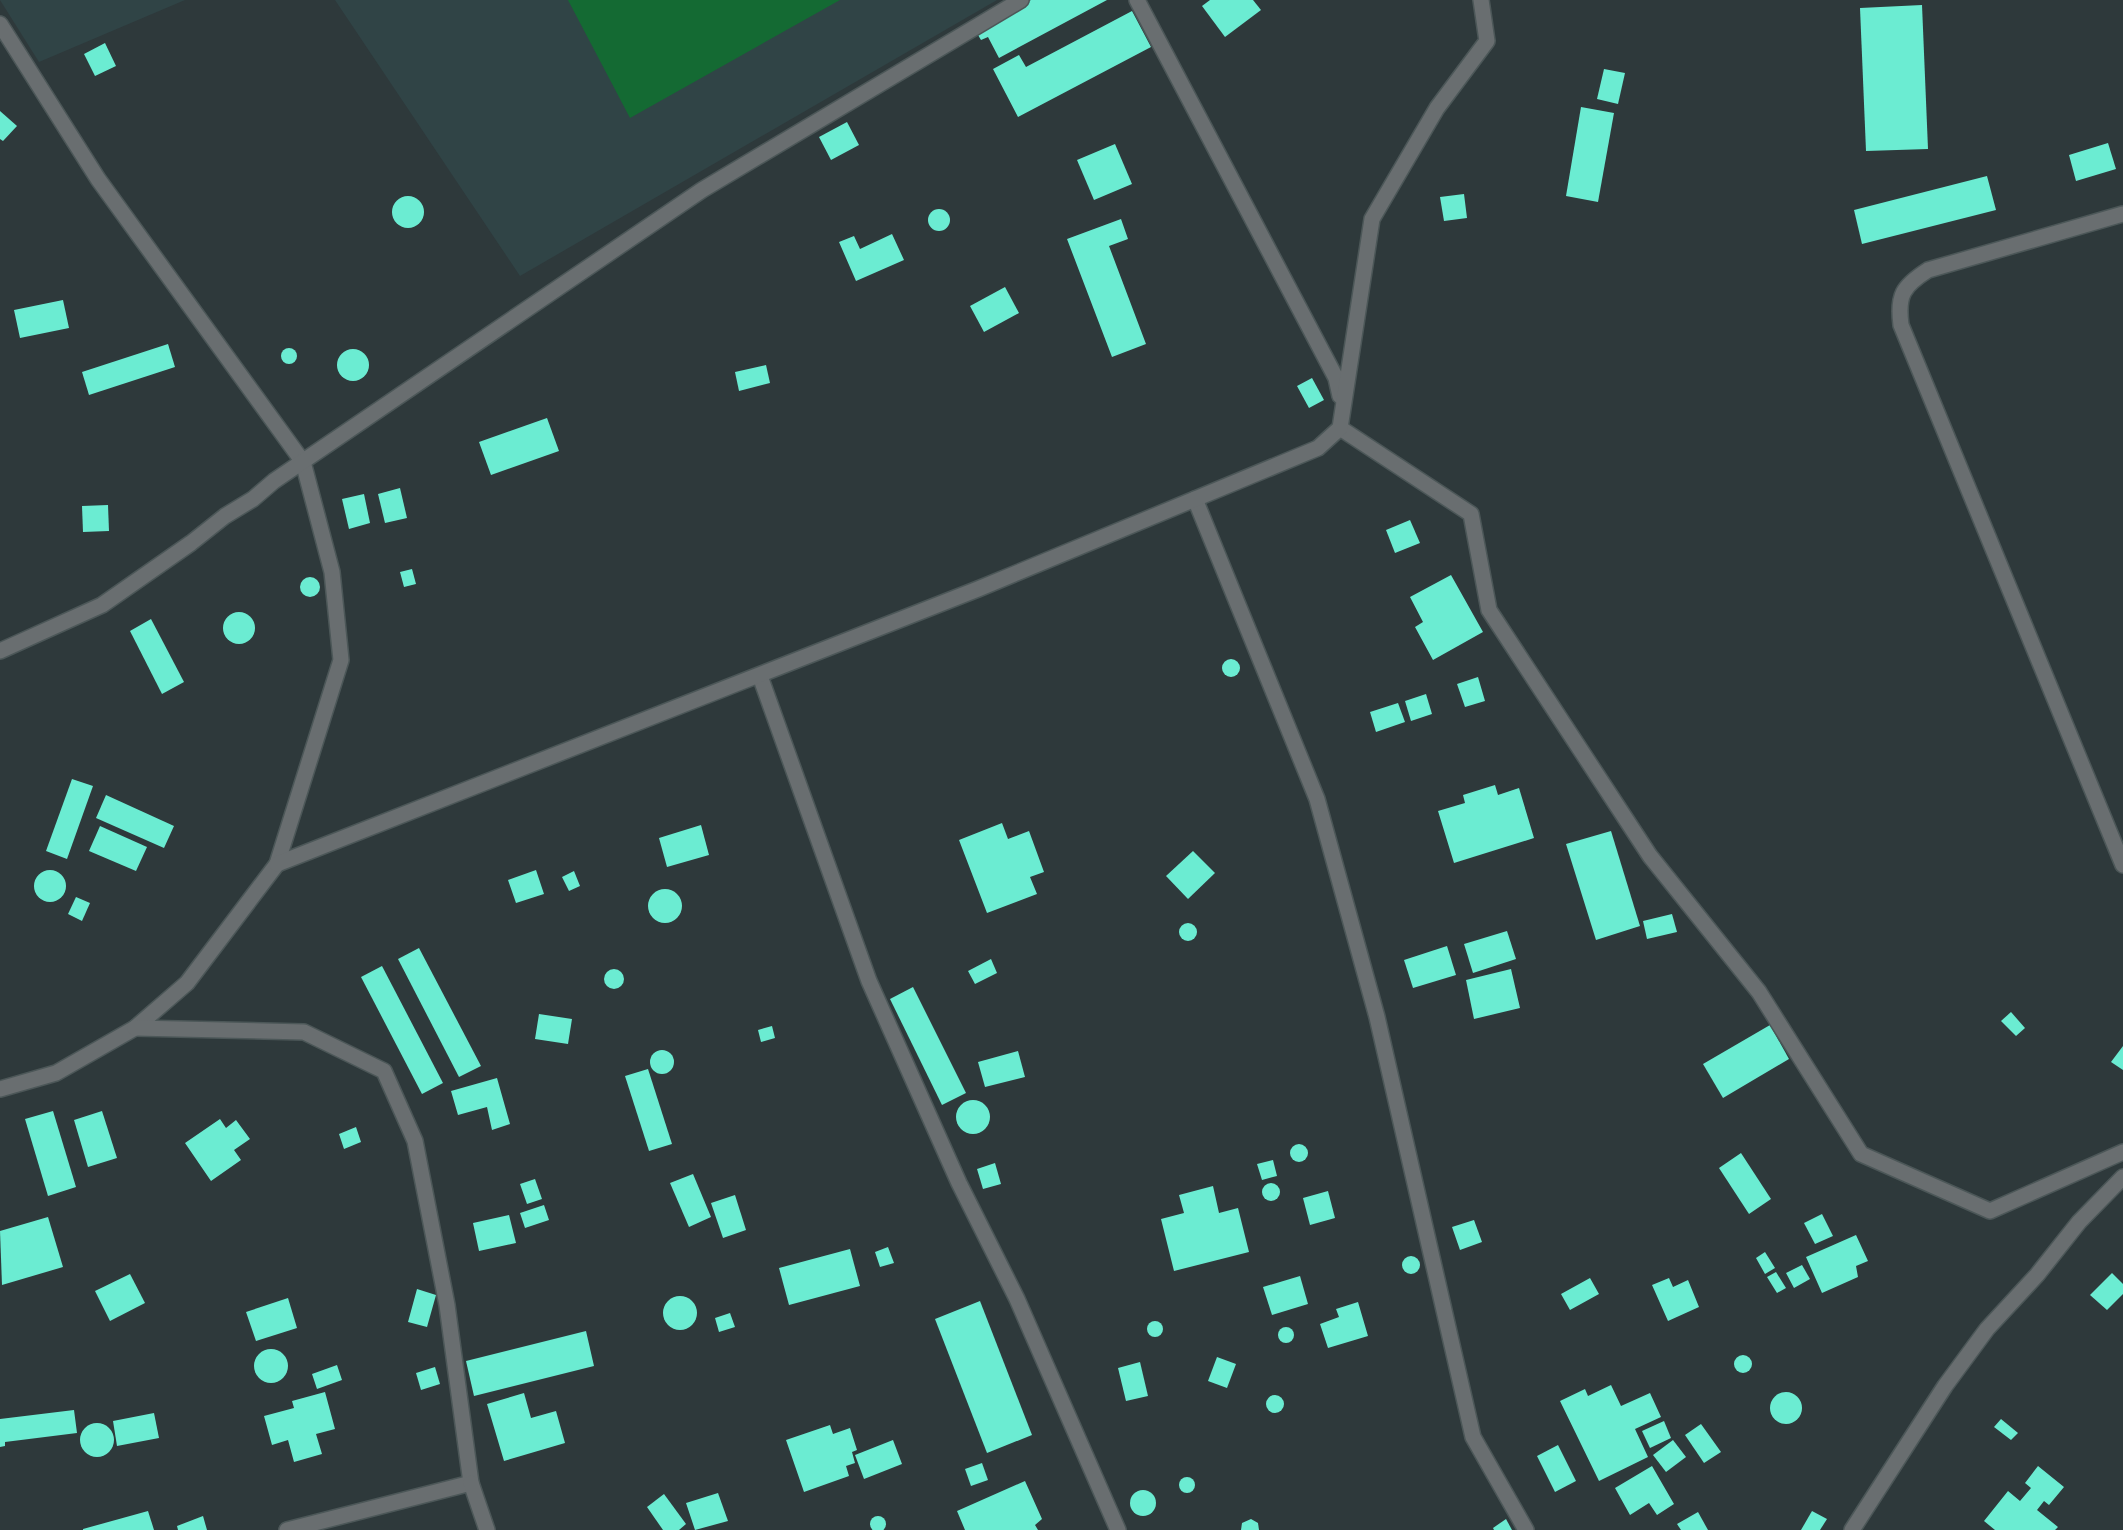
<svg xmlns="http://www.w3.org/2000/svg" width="2123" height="1530" viewBox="0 0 2123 1530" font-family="'Nunito Sans',sans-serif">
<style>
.built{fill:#304446}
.green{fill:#146a33}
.building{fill:#6becd2}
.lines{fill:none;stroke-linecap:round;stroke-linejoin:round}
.minor-casing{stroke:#4c5758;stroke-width:18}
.tertiary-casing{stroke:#4c5758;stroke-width:18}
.minor{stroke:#696e70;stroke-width:15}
.tertiary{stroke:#696e70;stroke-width:15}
</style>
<rect width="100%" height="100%" fill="#2e393b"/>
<!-- built -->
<g class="built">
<path d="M 0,0 L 185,0 L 39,62 Z"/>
<path d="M 335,0 L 997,0 L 520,276 Z"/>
</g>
<!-- green -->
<path class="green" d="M 568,0 L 840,0 L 630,118 Z"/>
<!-- building -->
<g class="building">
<path d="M 1031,0 L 1107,0 L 999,58 L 988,37 L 981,40 L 975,30 Z"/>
<path d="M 1210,0 L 1253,0 L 1261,10 L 1225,37 L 1202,6 Z"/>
<path d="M 1922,5 L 1928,149 L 1866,151 L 1860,8 Z"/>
<path d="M 1132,11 L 1151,47 L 1018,117 L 993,69 L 1019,55 L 1026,67 Z"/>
<path d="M 105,43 L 116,66 L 95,76 L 84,54 Z"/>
<path d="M 1604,69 L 1625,73 L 1618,104 L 1597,99 Z"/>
<path d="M 1581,107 L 1614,113 L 1598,202 L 1566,196 Z"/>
<path d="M 0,111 L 17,126 L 3,141 L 0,139 Z"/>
<path d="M 847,122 L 859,145 L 831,160 L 819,137 Z"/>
<path d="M 2108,143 L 2116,169 L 2076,181 L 2069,155 Z"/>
<path d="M 1115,144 L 1132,184 L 1094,200 L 1077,160 Z"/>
<path d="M 1987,176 L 1996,210 L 1862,244 L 1854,210 Z"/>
<path d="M 1464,194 L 1467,218 L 1444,221 L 1440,197 Z"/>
<circle cx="408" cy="212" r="16"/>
<circle cx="939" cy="220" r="11"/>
<path d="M 1121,219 L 1128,239 L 1109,246 L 1146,344 L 1112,357 L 1067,239 Z"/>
<path d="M 892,234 L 904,260 L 856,281 L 839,242 L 854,236 L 860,249 Z"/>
<path d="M 1005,287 L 1019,313 L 984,332 L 970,306 Z"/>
<path d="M 63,300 L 69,328 L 20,338 L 14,310 Z"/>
<path d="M 168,344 L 175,367 L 89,395 L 82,372 Z"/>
<circle cx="289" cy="356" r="8"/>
<circle cx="353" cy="365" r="16"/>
<path d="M 766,365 L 770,383 L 739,391 L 735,372 Z"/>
<path d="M 1312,378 L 1324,400 L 1309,408 L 1297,386 Z"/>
<path d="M 547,418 L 559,451 L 491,475 L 479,442 Z"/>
<path d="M 400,488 L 407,518 L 385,523 L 378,494 Z"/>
<path d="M 364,494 L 370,523 L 349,529 L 342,499 Z"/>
<path d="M 108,505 L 109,531 L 83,532 L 82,506 Z"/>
<path d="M 1410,520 L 1420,543 L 1395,553 L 1386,530 Z"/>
<path d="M 412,569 L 416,584 L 404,587 L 400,572 Z"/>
<path d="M 1451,575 L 1483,632 L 1433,660 L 1415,627 L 1423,622 L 1410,597 Z"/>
<circle cx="310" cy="587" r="10"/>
<circle cx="239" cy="628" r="16"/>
<path d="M 151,619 L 184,682 L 162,694 L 130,631 Z"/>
<circle cx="1231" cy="668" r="9"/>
<path d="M 1478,677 L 1485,701 L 1465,707 L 1457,684 Z"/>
<path d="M 1426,694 L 1432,714 L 1411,721 L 1405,701 Z"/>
<path d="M 1398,703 L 1405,722 L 1376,732 L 1370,712 Z"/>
<path d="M 72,779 L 93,786 L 67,859 L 46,851 Z"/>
<path d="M 1495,785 L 1498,795 L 1519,788 L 1534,838 L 1454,863 L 1438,811 L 1465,803 L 1463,795 Z"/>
<path d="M 106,795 L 174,826 L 164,848 L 96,818 Z"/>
<path d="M 1002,823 L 1008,839 L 1029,831 L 1044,872 L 1030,877 L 1037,894 L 987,913 L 959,840 Z"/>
<path d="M 701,825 L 709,855 L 667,867 L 659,838 Z"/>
<path d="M 100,826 L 147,847 L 136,871 L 89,851 Z"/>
<path d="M 1611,831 L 1640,926 L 1596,940 L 1566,844 Z"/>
<path d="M 1193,851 L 1215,873 L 1188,899 L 1166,876 Z"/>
<circle cx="50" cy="886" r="16"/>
<path d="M 536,870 L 544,894 L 516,903 L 508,880 Z"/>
<path d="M 574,871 L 580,886 L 569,891 L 562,877 Z"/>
<circle cx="665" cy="906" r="17"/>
<path d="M 76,897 L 90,903 L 82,921 L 68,914 Z"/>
<path d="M 1672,914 L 1677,932 L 1647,939 L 1643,921 Z"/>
<circle cx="1188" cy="932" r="9"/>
<path d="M 1507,931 L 1516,959 L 1473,973 L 1464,944 Z"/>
<path d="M 1447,946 L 1456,975 L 1413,988 L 1404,960 Z"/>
<path d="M 419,948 L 481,1066 L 459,1077 L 398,959 Z"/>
<path d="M 991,959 L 997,973 L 975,984 L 968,971 Z"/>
<path d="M 382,966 L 443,1083 L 422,1094 L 361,977 Z"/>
<circle cx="614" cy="979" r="10"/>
<path d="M 1511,969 L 1520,1008 L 1474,1019 L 1466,980 Z"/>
<path d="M 913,987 L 966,1093 L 942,1105 L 890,999 Z"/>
<path d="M 2011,1012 L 2025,1028 L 2016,1036 L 2001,1021 Z"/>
<path d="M 539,1014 L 572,1019 L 568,1044 L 535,1039 Z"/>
<path d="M 1770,1025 L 1789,1059 L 1723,1098 L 1703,1064 Z"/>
<path d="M 772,1026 L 775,1038 L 761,1042 L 758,1030 Z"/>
<path d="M 2123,1046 L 2123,1070 L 2111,1062 Z"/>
<circle cx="662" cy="1062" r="12"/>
<path d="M 1018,1051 L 1025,1077 L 985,1087 L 978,1062 Z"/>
<path d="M 648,1069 L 672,1144 L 649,1151 L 625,1076 Z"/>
<path d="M 497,1078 L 510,1124 L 492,1130 L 487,1107 L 458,1115 L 451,1091 Z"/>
<circle cx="973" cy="1117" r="17"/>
<path d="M 53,1111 L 76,1187 L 48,1196 L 25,1119 Z"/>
<path d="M 102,1111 L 117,1158 L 88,1167 L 74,1120 Z"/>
<path d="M 220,1119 L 226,1128 L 236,1120 L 250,1139 L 234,1150 L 241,1160 L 211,1181 L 185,1143 Z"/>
<path d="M 356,1127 L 361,1142 L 344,1149 L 339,1134 Z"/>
<circle cx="1299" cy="1153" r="9"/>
<path d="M 1741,1153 L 1771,1199 L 1749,1214 L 1719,1168 Z"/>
<path d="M 1273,1160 L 1277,1176 L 1262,1180 L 1257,1164 Z"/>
<path d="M 995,1163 L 1001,1184 L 983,1189 L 977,1169 Z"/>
<path d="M 693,1174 L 711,1217 L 689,1227 L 670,1183 Z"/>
<path d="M 535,1179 L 542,1199 L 527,1204 L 520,1184 Z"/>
<circle cx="1271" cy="1192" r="9"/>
<path d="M 1213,1186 L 1219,1213 L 1238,1208 L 1249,1252 L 1174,1271 L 1161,1219 L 1184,1213 L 1179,1195 Z"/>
<path d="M 1328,1191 L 1335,1218 L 1310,1225 L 1303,1198 Z"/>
<path d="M 735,1195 L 746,1230 L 723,1238 L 711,1203 Z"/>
<path d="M 544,1205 L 549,1220 L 525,1228 L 520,1213 Z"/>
<path d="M 1822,1214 L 1833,1236 L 1815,1244 L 1804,1223 Z"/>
<path d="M 509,1215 L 516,1243 L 479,1251 L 473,1223 Z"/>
<path d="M 48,1217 L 63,1267 L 2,1285 L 0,1231 Z"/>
<path d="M 1474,1220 L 1482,1242 L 1460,1250 L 1452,1227 Z"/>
<path d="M 1856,1235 L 1868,1261 L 1856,1266 L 1858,1277 L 1822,1293 L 1806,1257 Z"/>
<path d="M 888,1247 L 894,1263 L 880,1267 L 875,1252 Z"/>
<path d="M 850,1249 L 860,1286 L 789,1305 L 779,1268 Z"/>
<path d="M 1765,1252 L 1775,1268 L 1765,1274 L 1756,1258 Z"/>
<circle cx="1411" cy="1265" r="9"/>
<path d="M 1802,1265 L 1810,1279 L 1794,1288 L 1786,1273 Z"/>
<path d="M 1776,1272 L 1786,1288 L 1777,1293 L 1767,1277 Z"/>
<path d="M 2112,1273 L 2123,1284 L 2123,1294 L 2107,1310 L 2090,1295 Z"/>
<path d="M 130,1274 L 145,1303 L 110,1321 L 95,1291 Z"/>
<path d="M 1300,1276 L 1308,1304 L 1272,1315 L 1263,1287 Z"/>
<path d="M 1590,1278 L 1599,1294 L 1570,1310 L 1561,1294 Z"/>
<path d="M 1669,1278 L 1673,1287 L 1688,1280 L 1699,1307 L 1668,1321 L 1652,1285 Z"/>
<path d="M 417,1289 L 436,1295 L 427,1327 L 408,1322 Z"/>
<circle cx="680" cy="1313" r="17"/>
<path d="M 288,1298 L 297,1328 L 256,1341 L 246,1312 Z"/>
<path d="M 980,1301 L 1032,1435 L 987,1453 L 935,1319 Z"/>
<path d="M 1358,1302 L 1368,1336 L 1328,1348 L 1320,1324 L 1339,1317 L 1336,1309 Z"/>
<path d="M 730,1313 L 735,1327 L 719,1332 L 715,1318 Z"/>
<circle cx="1155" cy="1329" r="8"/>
<circle cx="1286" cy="1335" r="8"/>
<path d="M 586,1331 L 594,1366 L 474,1396 L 466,1361 Z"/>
<circle cx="271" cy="1366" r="17"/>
<circle cx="1743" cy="1364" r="9"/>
<path d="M 1217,1357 L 1236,1364 L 1227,1388 L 1208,1381 Z"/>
<path d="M 1140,1362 L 1148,1396 L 1126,1401 L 1118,1368 Z"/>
<path d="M 337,1365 L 342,1380 L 317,1389 L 312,1374 Z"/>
<path d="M 435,1367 L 440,1384 L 421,1390 L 416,1373 Z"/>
<path d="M 1611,1385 L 1621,1406 L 1650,1393 L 1661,1417 L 1635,1429 L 1648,1457 L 1599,1481 L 1560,1401 L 1585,1389 L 1588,1396 Z"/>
<path d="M 325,1392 L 335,1429 L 316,1434 L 322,1454 L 294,1462 L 288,1440 L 272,1445 L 264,1416 L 294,1408 L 292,1401 Z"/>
<circle cx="1786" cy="1408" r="16"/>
<path d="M 524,1393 L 531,1418 L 556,1411 L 565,1443 L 504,1461 L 487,1404 Z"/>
<circle cx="1275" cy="1404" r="9"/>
<path d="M 74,1410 L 77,1433 L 5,1442 L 5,1446 L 0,1447 L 0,1419 Z"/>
<path d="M 154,1413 L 159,1438 L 117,1446 L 113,1421 Z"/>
<path d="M 2001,1419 L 2018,1433 L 2011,1440 L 1994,1427 Z"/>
<path d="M 1664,1421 L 1671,1438 L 1650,1448 L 1642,1431 Z"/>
<circle cx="97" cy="1440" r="17"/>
<path d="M 1701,1424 L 1721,1452 L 1704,1463 L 1685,1435 Z"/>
<path d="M 830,1425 L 833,1434 L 850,1428 L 857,1450 L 852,1452 L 855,1463 L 846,1466 L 849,1476 L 804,1492 L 786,1440 Z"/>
<path d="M 893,1440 L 902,1464 L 864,1479 L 855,1455 Z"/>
<path d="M 1673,1440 L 1686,1457 L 1666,1472 L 1653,1455 Z"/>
<path d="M 1558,1445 L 1576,1481 L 1555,1492 L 1537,1456 Z"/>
<path d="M 982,1463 L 988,1480 L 971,1486 L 965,1469 Z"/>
<path d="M 1652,1466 L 1674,1504 L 1657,1515 L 1649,1503 L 1630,1515 L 1615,1488 Z"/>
<path d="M 2038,1466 L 2064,1487 L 2049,1505 L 2044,1501 L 2037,1510 L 2058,1527 L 2055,1530 L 1995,1530 L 1984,1521 L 2008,1491 L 2020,1501 L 2031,1488 L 2025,1483 Z"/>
<circle cx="1187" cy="1485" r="8"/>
<path d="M 1025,1481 L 1042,1519 L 1035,1525 L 1038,1530 L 965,1530 L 957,1511 Z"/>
<circle cx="1143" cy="1503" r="13"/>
<path d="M 718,1493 L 728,1521 L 695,1530 L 686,1503 Z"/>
<path d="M 664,1494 L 686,1524 L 679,1530 L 663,1530 L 647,1507 Z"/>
<path d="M 148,1511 L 154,1530 L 83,1530 L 83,1529 Z"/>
<path d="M 1812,1511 L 1827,1519 L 1820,1530 L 1801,1530 Z"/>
<path d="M 1698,1512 L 1708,1530 L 1681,1530 L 1677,1524 Z"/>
<path d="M 203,1516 L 207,1530 L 178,1530 L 177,1526 Z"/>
<circle cx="878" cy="1524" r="8"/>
<path d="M 1251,1519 L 1258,1523 L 1259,1530 L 1241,1530 L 1242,1523 Z"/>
<path d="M 1506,1519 L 1512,1530 L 1494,1530 L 1493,1528 Z"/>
</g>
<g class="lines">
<defs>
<g id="minor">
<path d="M 1137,0 L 1336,378 L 1340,396"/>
<path d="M 0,24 L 98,179 L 303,462 L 332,572 L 341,660 L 277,864 L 187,983 L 135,1028 L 56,1073 L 0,1089"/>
<path d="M 1340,428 L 1471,514 L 1489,610 L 1650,856 L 1759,992 L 1861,1154 L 1990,1211 L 2123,1152"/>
<path d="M 1195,499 L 1317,799 L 1377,1017 L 1473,1437 L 1526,1530"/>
<path d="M 0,651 L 102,605 L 191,543 L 225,516 L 253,499 L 274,481 L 702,190 L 1021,0"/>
<path d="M 760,676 L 869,981 L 959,1183 L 1017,1299 L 1118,1530"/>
<path d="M 277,864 L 978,589 L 1318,448 L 1340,428 L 1372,219 L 1437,108 L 1487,41 L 1481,0"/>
<path d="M 135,1028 L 304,1032 L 384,1071 L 415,1141 L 447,1305 L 471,1483 L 287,1530"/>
<path d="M 471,1483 L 487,1530"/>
<path d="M 1852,1530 L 1945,1386 L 1987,1329 L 2037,1275 L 2079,1222 L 2123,1177"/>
</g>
<path id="tertiary" d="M 2123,214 L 1928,270 C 1903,286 1897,295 1901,325 L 2123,865"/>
</defs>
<!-- minor casing -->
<use href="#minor" class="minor-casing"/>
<!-- tertiary casing -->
<use href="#tertiary" class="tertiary-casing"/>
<!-- minor -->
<use href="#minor" class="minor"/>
<!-- tertiary -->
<use href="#tertiary" class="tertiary"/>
</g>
</svg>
